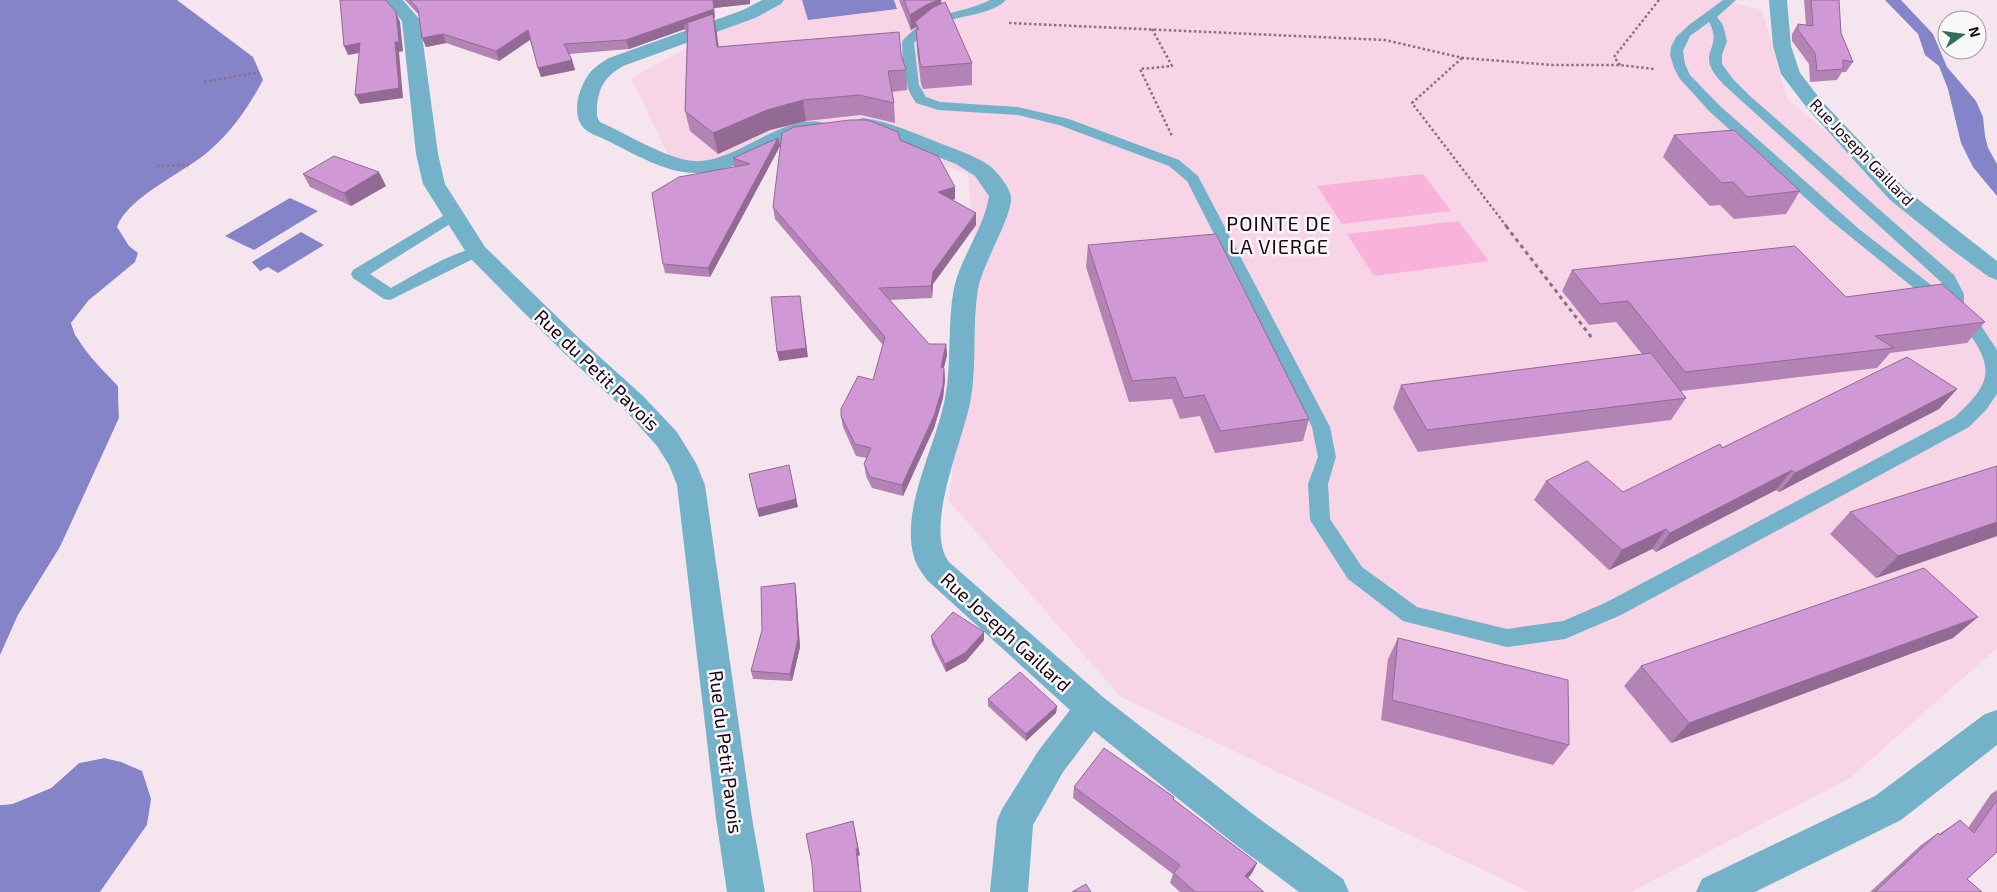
<svg xmlns="http://www.w3.org/2000/svg" width="1997" height="892" viewBox="0 0 1997 892" font-family="'Exo 2',sans-serif">
<style>
.built{fill:#f7d5e7}
.green{fill:#f9b2da}
.water{fill:#8684c8}
.pier{fill:#f5e5ee}
.lines{fill:none;stroke-linecap:round;stroke-linejoin:round}
.path-far1{stroke:#87737f;stroke-width:2.5;stroke-dasharray:2.5 2.5;stroke-linecap:butt}
.path{stroke:#87737f;stroke-width:3;stroke-dasharray:4 4;stroke-linecap:butt}
.lane{fill:#74b2ca;fill-rule:evenodd}
.street{fill:#74b2ca;fill-rule:evenodd}
.wall{fill:#b383b6}
.shaded-wall{fill:#926a94}
.building{fill:#d098d4;stroke:#926a94}
.labels{text-anchor:middle;stroke-width:5;stroke-linejoin:round;paint-order:stroke}
.far-street-label{font-size:16px;fill:#1b0312;stroke:#f8f8f8}
.street-label{font-size:19px;fill:#1b0312;stroke:#f8f8f8}
.neighbourhood-label{font-size:20px;letter-spacing:1px;fill:#1b0312;stroke:#f8f8f8}
</style>
<rect width="100%" height="100%" fill="#f5e5ee"/>
<!-- built -->
<path class="built" d="M 775,0 L 1722,0 L 1762,10 L 1787,98 L 1997,279 L 1997,648 L 1850,778 L 1631,892 L 1529,892 L 1121,697 L 949,501 L 976,273 L 968,174 L 846,133 L 676,171 L 631,78 Z"/>
<!-- green -->
<g class="green">
<path d="M 1423,174 L 1451,211 L 1342,224 L 1317,186 Z"/>
<path d="M 1458,221 L 1489,261 L 1374,276 L 1347,234 Z"/>
</g>
<!-- water -->
<g class="water">
<path d="M 0,0 L 177,0 L 253,57 L 263,80 C 249,106 233,130 210,150 C 186,172 127,197 117,227 L 129,246 L 138,253 L 135,262 L 89,300 L 71,323 C 79,348 100,367 118,386 L 119,418 L 92,480 L 60,547 L 18,615 L 0,655 Z"/>
<path d="M 802,0 L 894,0 L 897,9 L 808,20 Z"/>
<path d="M 1885,0 L 1901,0 L 1933,34 L 1947,67 L 1976,101 L 1983,117 L 1985,136 L 1988,148 L 1997,164 L 1997,196 L 1973,167 L 1961,143 L 1948,89 L 1939,66 L 1925,55 L 1918,34 Z"/>
<path d="M 290,198 L 318,211 L 254,250 L 225,236 Z"/>
<path d="M 301,232 L 324,245 L 278,273 L 268,267 L 260,271 L 252,262 Z"/>
<path d="M 104,758 L 121,762 L 142,771 L 151,799 L 147,825 L 100,892 L 0,892 L 0,805 L 12,804 L 51,788 L 79,763 Z"/>
</g>
<!-- pier -->
<g class="pier">
<path d="M 118,278 L 120,279 L 91,302 L 74,324 L 77,334 L 94,357 L 121,385 L 121,419 L 62,548 L 20,616 L 0,657 L 18,615 L 60,547 L 119,418 L 118,386 L 92,358 L 75,335 L 71,323 L 89,300 Z"/>
<path d="M 105,756 L 104,758 L 79,763 L 51,788 L 12,804 L 0,805 L 0,802 L 11,801 L 50,786 L 78,761 Z"/>
<path d="M 153,796 L 149,826 L 103,892 L 100,892 L 147,825 Z"/>
</g>
<g class="lines">
<!-- path-far1 -->
<g class="path-far1">
<path d="M 1009,23 L 1385,40 L 1463,58 L 1553,65 L 1620,65 L 1654,69"/>
<path d="M 1152,29 L 1172,66 L 1140,69 L 1172,136"/>
<path d="M 1462,58 L 1412,103 L 1507,227"/>
<path d="M 1620,65 L 1614,57 L 1659,0"/>
<path d="M 204,82 L 259,72"/>
<path d="M 157,166 L 189,165"/>
</g>
<!-- path -->
<path class="path" d="M 1506,226 L 1592,338"/>
<!-- lane -->
<g class="lane">
<path d="M 990,0 L 1006,0 C 994,14 957,16 939,24 C 929,28 922,35 914,43 L 919,85 L 926,97 L 940,102 L 1018,107 L 1069,119 L 1179,160 L 1198,176 L 1330,427 L 1336,457 L 1328,484 L 1330,519 L 1362,567 L 1417,607 L 1507,629 L 1563,621 L 1605,603 L 1955,417 C 1988,386 1997,371 1968,332 L 1830,220 L 1709,111 L 1680,79 L 1674,68 L 1670,55 L 1671,47 L 1676,37 L 1689,25 L 1723,0 L 1736,0 L 1717,17 L 1723,25 L 1727,41 L 1722,55 L 1722,64 L 1733,79 L 1750,96 L 1954,275 L 1964,294 L 1964,310 L 1980,324 L 1997,350 L 1997,394 L 1986,410 L 1969,427 L 1621,615 L 1565,639 L 1507,647 L 1403,621 L 1348,579 L 1310,520 L 1308,484 L 1318,457 L 1312,427 L 1187,181 L 1169,166 L 1059,125 L 1018,115 L 938,110 L 916,103 C 902,82 903,66 902,42 L 904,39 C 934,8 955,17 990,0 ZM 1709,22 C 1721,43 1705,50 1710,65 C 1712,72 1719,79 1723,84 L 1941,282 L 1948,298 L 1859,229 L 1719,105 L 1690,75 L 1685,64 L 1683,51 L 1690,36 Z"/>
<path d="M 453,211 L 458,213 L 461,216 L 458,219 L 370,274 L 391,288 C 409,278 465,244 483,248 L 485,252 L 483,256 L 471,260 L 390,300 L 384,299 L 353,278 L 351,274 L 353,270 L 448,213 Z"/>
</g>
<!-- street -->
<g class="street">
<path d="M 385,0 L 403,0 L 420,20 L 438,154 L 445,184 L 485,247 L 581,340 L 643,396 L 677,432 L 696,463 L 705,485 L 752,818 L 765,892 L 727,892 L 716,818 L 677,485 L 669,465 L 657,446 L 625,410 L 563,352 L 469,257 L 423,184 L 416,154 L 402,21 Z"/>
<path d="M 762,0 L 784,0 L 781,4 L 755,18 L 623,66 C 606,76 599,86 597,106 C 597,112 596,117 600,122 C 625,133 667,159 693,161 C 736,164 782,112 824,123 L 827,127 L 824,131 C 813,134 802,135 791,140 C 760,152 730,174 695,173 C 665,173 633,153 606,140 C 600,137 591,134 586,130 C 570,117 578,89 589,74 C 594,67 601,63 609,58 L 743,10 Z"/>
<path d="M 1769,0 L 1787,0 L 1791,46 L 1800,73 L 1821,100 L 1905,189 L 1997,261 L 1997,280 L 1989,277 L 1951,249 L 1889,199 L 1807,108 L 1781,74 L 1773,46 Z"/>
<path d="M 863,118 C 891,122 916,134 942,144 C 957,150 976,156 990,166 C 997,172 1010,187 1011,197 C 1013,215 982,265 978,289 C 972,325 977,362 971,398 C 964,440 923,526 949,562 L 1103,697 L 1258,818 L 1343,879 L 1349,892 L 1299,892 L 1232,842 L 1094,731 L 1063,772 L 1033,825 L 1028,892 L 990,892 L 997,821 L 1002,809 L 1039,750 L 1070,710 L 927,580 C 922,573 916,565 914,557 C 900,509 936,446 945,398 C 952,362 947,324 954,288 C 961,256 984,229 989,196 L 975,176 L 956,164 L 874,132 L 856,128 L 853,124 L 856,120 Z"/>
<path d="M 1997,710 L 1997,745 L 1901,820 L 1755,892 L 1696,892 L 1702,879 L 1875,796 L 1985,714 Z"/>
</g>
</g>
<!-- wall -->
<g class="wall">
<path d="M 405,0 L 750,0 L 750,4 L 714,8 L 715,18 L 714,18 L 719,47 L 901,54 L 906,70 L 907,90 L 892,92 L 894,103 L 895,123 L 861,115 L 806,121 L 770,130 L 718,154 L 690,131 L 685,111 L 687,41 L 685,29 L 629,49 L 569,54 L 572,60 L 575,70 L 541,77 L 530,40 L 499,61 L 446,43 L 426,47 L 419,15 Z"/>
<path d="M 899,0 L 941,0 L 942,4 L 972,63 L 972,85 L 923,89 L 921,84 L 917,51 L 916,27 L 911,30 Z"/>
<path d="M 1804,0 L 1839,0 L 1841,33 L 1853,62 L 1846,72 L 1842,72 L 1837,80 L 1810,82 L 1809,64 L 1792,41 L 1792,34 L 1798,24 L 1806,25 Z"/>
<path d="M 1674,135 L 1800,191 L 1786,214 L 1734,219 L 1720,205 L 1710,206 L 1663,157 Z"/>
<path d="M 778,138 L 780,146 L 710,277 L 665,273 L 663,264 L 737,167 L 734,166 L 733,158 Z"/>
<path d="M 900,140 L 955,187 L 955,199 L 952,200 L 976,213 L 976,225 L 933,284 L 932,298 L 890,300 L 929,344 L 946,344 L 947,355 L 944,368 L 945,380 L 943,398 L 934,428 L 903,496 L 872,488 L 866,476 L 864,464 L 867,458 L 856,456 L 843,427 L 841,416 L 873,380 L 883,345 L 775,219 L 773,207 Z"/>
<path d="M 303,174 L 386,186 L 351,206 L 310,187 Z"/>
<path d="M 1088,245 L 1309,419 L 1303,441 L 1215,453 L 1200,416 L 1180,419 L 1172,399 L 1129,402 L 1086,267 Z"/>
<path d="M 1572,270 L 1846,297 L 1985,322 L 1967,343 L 1890,353 L 1877,368 L 1681,391 L 1686,398 L 1671,420 L 1418,452 L 1393,408 L 1401,385 L 1642,354 L 1616,322 L 1589,325 L 1562,291 Z"/>
<path d="M 1957,389 L 1939,409 L 1779,492 L 1776,490 L 1656,552 L 1652,549 L 1609,570 L 1534,500 L 1546,481 L 1623,492 L 1722,448 Z"/>
<path d="M 1997,466 L 1997,536 L 1876,578 L 1830,534 L 1850,512 Z"/>
<path d="M 795,583 L 796,591 L 800,647 L 792,681 L 753,679 L 751,671 Z"/>
<path d="M 931,636 L 984,640 L 966,661 L 946,672 L 932,644 Z"/>
<path d="M 1398,638 L 1569,745 L 1553,765 L 1381,720 L 1388,659 Z"/>
<path d="M 1953,638 L 1671,743 L 1624,686 L 1641,666 Z"/>
<path d="M 988,699 L 1057,706 L 1056,713 L 1026,741 L 988,706 Z"/>
<path d="M 1074,787 L 1174,797 L 1173,800 L 1257,863 L 1252,873 L 1248,878 L 1264,892 L 1180,892 L 1170,883 L 1173,874 L 1073,798 Z"/>
<path d="M 1997,790 L 1997,852 L 1967,879 L 1982,892 L 1870,892 L 1921,845 L 1938,833 L 1939,834 L 1960,820 L 1968,828 L 1991,794 Z"/>
</g>
<!-- shaded-wall -->
<g class="shaded-wall">
<path d="M 713,0 L 750,0 L 750,4 L 714,8 L 715,18 L 714,18 L 717,34 L 721,68 L 688,24 L 684,24 L 685,29 L 629,49 L 626,40 Z"/>
<path d="M 938,0 L 941,0 L 942,13 L 915,22 L 916,27 L 911,30 L 910,15 L 924,6 Z"/>
<path d="M 396,12 L 400,22 L 403,51 L 399,52 L 403,98 L 360,104 L 355,95 Z"/>
<path d="M 528,30 L 531,39 L 499,61 L 496,51 Z"/>
<path d="M 443,34 L 446,43 L 426,47 L 422,38 Z"/>
<path d="M 360,43 L 365,52 L 348,55 L 344,46 Z"/>
<path d="M 572,60 L 575,70 L 541,77 L 538,68 Z"/>
<path d="M 803,100 L 806,121 L 770,130 L 718,154 L 713,133 L 767,110 Z"/>
<path d="M 778,138 L 780,146 L 710,277 L 708,268 Z"/>
<path d="M 379,172 L 386,186 L 351,206 L 344,193 Z"/>
<path d="M 955,187 L 955,199 L 939,204 L 938,192 Z"/>
<path d="M 976,213 L 976,225 L 933,284 L 932,298 L 931,286 L 933,272 Z"/>
<path d="M 800,296 L 808,357 L 779,361 L 777,352 Z"/>
<path d="M 946,344 L 947,355 L 941,379 L 941,367 Z"/>
<path d="M 944,368 L 945,380 L 943,398 L 934,428 L 903,496 L 902,485 Z"/>
<path d="M 1957,389 L 1939,409 L 1779,492 L 1795,473 Z"/>
<path d="M 789,465 L 798,507 L 759,517 L 757,509 Z"/>
<path d="M 1792,470 L 1776,490 L 1656,552 L 1670,533 Z"/>
<path d="M 1997,522 L 1997,536 L 1876,578 L 1898,556 Z"/>
<path d="M 1666,529 L 1652,549 L 1609,570 L 1622,550 Z"/>
<path d="M 795,583 L 796,591 L 800,647 L 792,681 L 790,674 Z"/>
<path d="M 1978,617 L 1953,638 L 1671,743 L 1689,723 Z"/>
<path d="M 984,632 L 984,640 L 966,661 L 946,672 L 945,664 Z"/>
<path d="M 1057,706 L 1056,713 L 1026,741 L 1026,734 Z"/>
<path d="M 853,821 L 860,855 L 858,856 L 861,892 Z"/>
<path d="M 1257,863 L 1252,873 L 1241,887 L 1245,876 Z"/>
</g>
<!-- building -->
<g class="building">
<path d="M 340,0 L 386,0 L 396,12 L 399,42 L 395,42 L 399,88 L 355,95 L 360,43 L 344,46 Z"/>
<path d="M 410,0 L 713,0 L 714,9 L 626,40 L 564,44 L 572,60 L 538,68 L 528,30 L 496,51 L 443,34 L 422,38 L 418,9 Z"/>
<path d="M 904,0 L 938,0 L 924,6 L 910,15 Z"/>
<path d="M 1811,0 L 1839,0 L 1841,33 L 1853,62 L 1843,60 L 1843,69 L 1817,71 L 1815,53 L 1798,30 L 1798,24 L 1813,26 Z"/>
<path d="M 945,2 L 972,63 L 922,67 L 920,63 L 916,30 L 919,29 L 915,22 L 932,8 Z"/>
<path d="M 713,14 L 717,47 L 899,32 L 901,54 L 906,70 L 888,71 L 894,103 L 859,95 L 803,100 L 767,110 L 713,133 L 685,111 L 688,24 L 684,24 Z"/>
<path d="M 850,120 L 868,120 L 898,132 L 900,140 L 938,156 L 955,187 L 938,192 L 976,213 L 933,272 L 931,286 L 879,288 L 929,344 L 946,344 L 941,367 L 944,368 L 943,386 L 934,416 L 902,485 L 870,477 L 864,464 L 871,448 L 855,444 L 841,416 L 841,409 L 858,376 L 873,380 L 885,337 L 773,207 L 782,133 L 794,127 Z"/>
<path d="M 1734,130 L 1800,191 L 1747,197 L 1733,182 L 1722,183 L 1674,135 Z"/>
<path d="M 778,138 L 708,268 L 663,264 L 652,193 L 679,177 L 750,164 L 733,158 Z"/>
<path d="M 334,156 L 379,172 L 344,193 L 303,174 Z"/>
<path d="M 1216,234 L 1309,419 L 1220,431 L 1204,395 L 1184,398 L 1175,377 L 1132,381 L 1088,245 Z"/>
<path d="M 1795,246 L 1846,297 L 1942,284 L 1985,322 L 1875,336 L 1894,348 L 1685,372 L 1628,301 L 1600,304 L 1572,270 Z"/>
<path d="M 800,296 L 806,348 L 777,352 L 771,297 Z"/>
<path d="M 1651,353 L 1686,398 L 1427,430 L 1401,385 Z"/>
<path d="M 1907,357 L 1957,389 L 1795,473 L 1792,470 L 1670,533 L 1666,529 L 1622,550 L 1546,481 L 1587,461 L 1623,492 L 1720,444 L 1722,448 Z"/>
<path d="M 789,465 L 796,499 L 757,509 L 749,474 Z"/>
<path d="M 1997,466 L 1997,522 L 1898,556 L 1850,512 Z"/>
<path d="M 1924,568 L 1978,617 L 1689,723 L 1641,666 Z"/>
<path d="M 795,583 L 798,639 L 790,674 L 751,671 L 762,630 L 761,587 Z"/>
<path d="M 953,612 L 984,632 L 965,653 L 945,664 L 931,636 Z"/>
<path d="M 1398,638 L 1568,680 L 1569,745 L 1392,700 Z"/>
<path d="M 1020,672 L 1057,706 L 1026,734 L 988,699 Z"/>
<path d="M 1104,748 L 1174,797 L 1173,799 L 1257,863 L 1245,876 L 1264,892 L 1195,892 L 1174,873 L 1180,865 L 1074,787 Z"/>
<path d="M 1997,800 L 1997,852 L 1967,879 L 1982,892 L 1875,892 L 1938,833 L 1940,835 L 1960,820 L 1974,833 Z"/>
<path d="M 853,821 L 858,849 L 856,849 L 861,892 L 814,892 L 812,864 L 806,834 Z"/>
<path d="M 1086,884 L 1091,892 L 1072,892 Z"/>
</g>
<g class="labels">
<!-- far-street labels -->
<g class="far-street-label">
<text transform="translate(1862 152) rotate(46)" y="6">Rue Joseph Gaillard</text>
</g>
<!-- street labels -->
<g class="street-label">
<text transform="translate(597 370) rotate(44)" y="7">Rue du Petit Pavois</text>
<text transform="translate(1006 632) rotate(42)" y="7">Rue Joseph Gaillard</text>
<text transform="translate(726 752) rotate(83)" y="7">Rue du Petit Pavois</text>
</g>
<!-- neighbourhood labels -->
<g class="neighbourhood-label">
<text x="1279" y="231">POINTE DE<tspan x="1279" dy="23">LA VIERGE</tspan></text>
</g>
</g>
<!-- north arrow -->
<g transform="translate(1962 35) rotate(76)"><circle r="24" fill="#f8f8f8" stroke="#a0969c"/>
<path d="M0-4L9 19L0 12L-9 19Z" fill="#356e57"/>
<text y="-8" font-size="14" font-weight="bold" text-anchor="middle" fill="#1b0312">N</text>
</g>
</svg>
